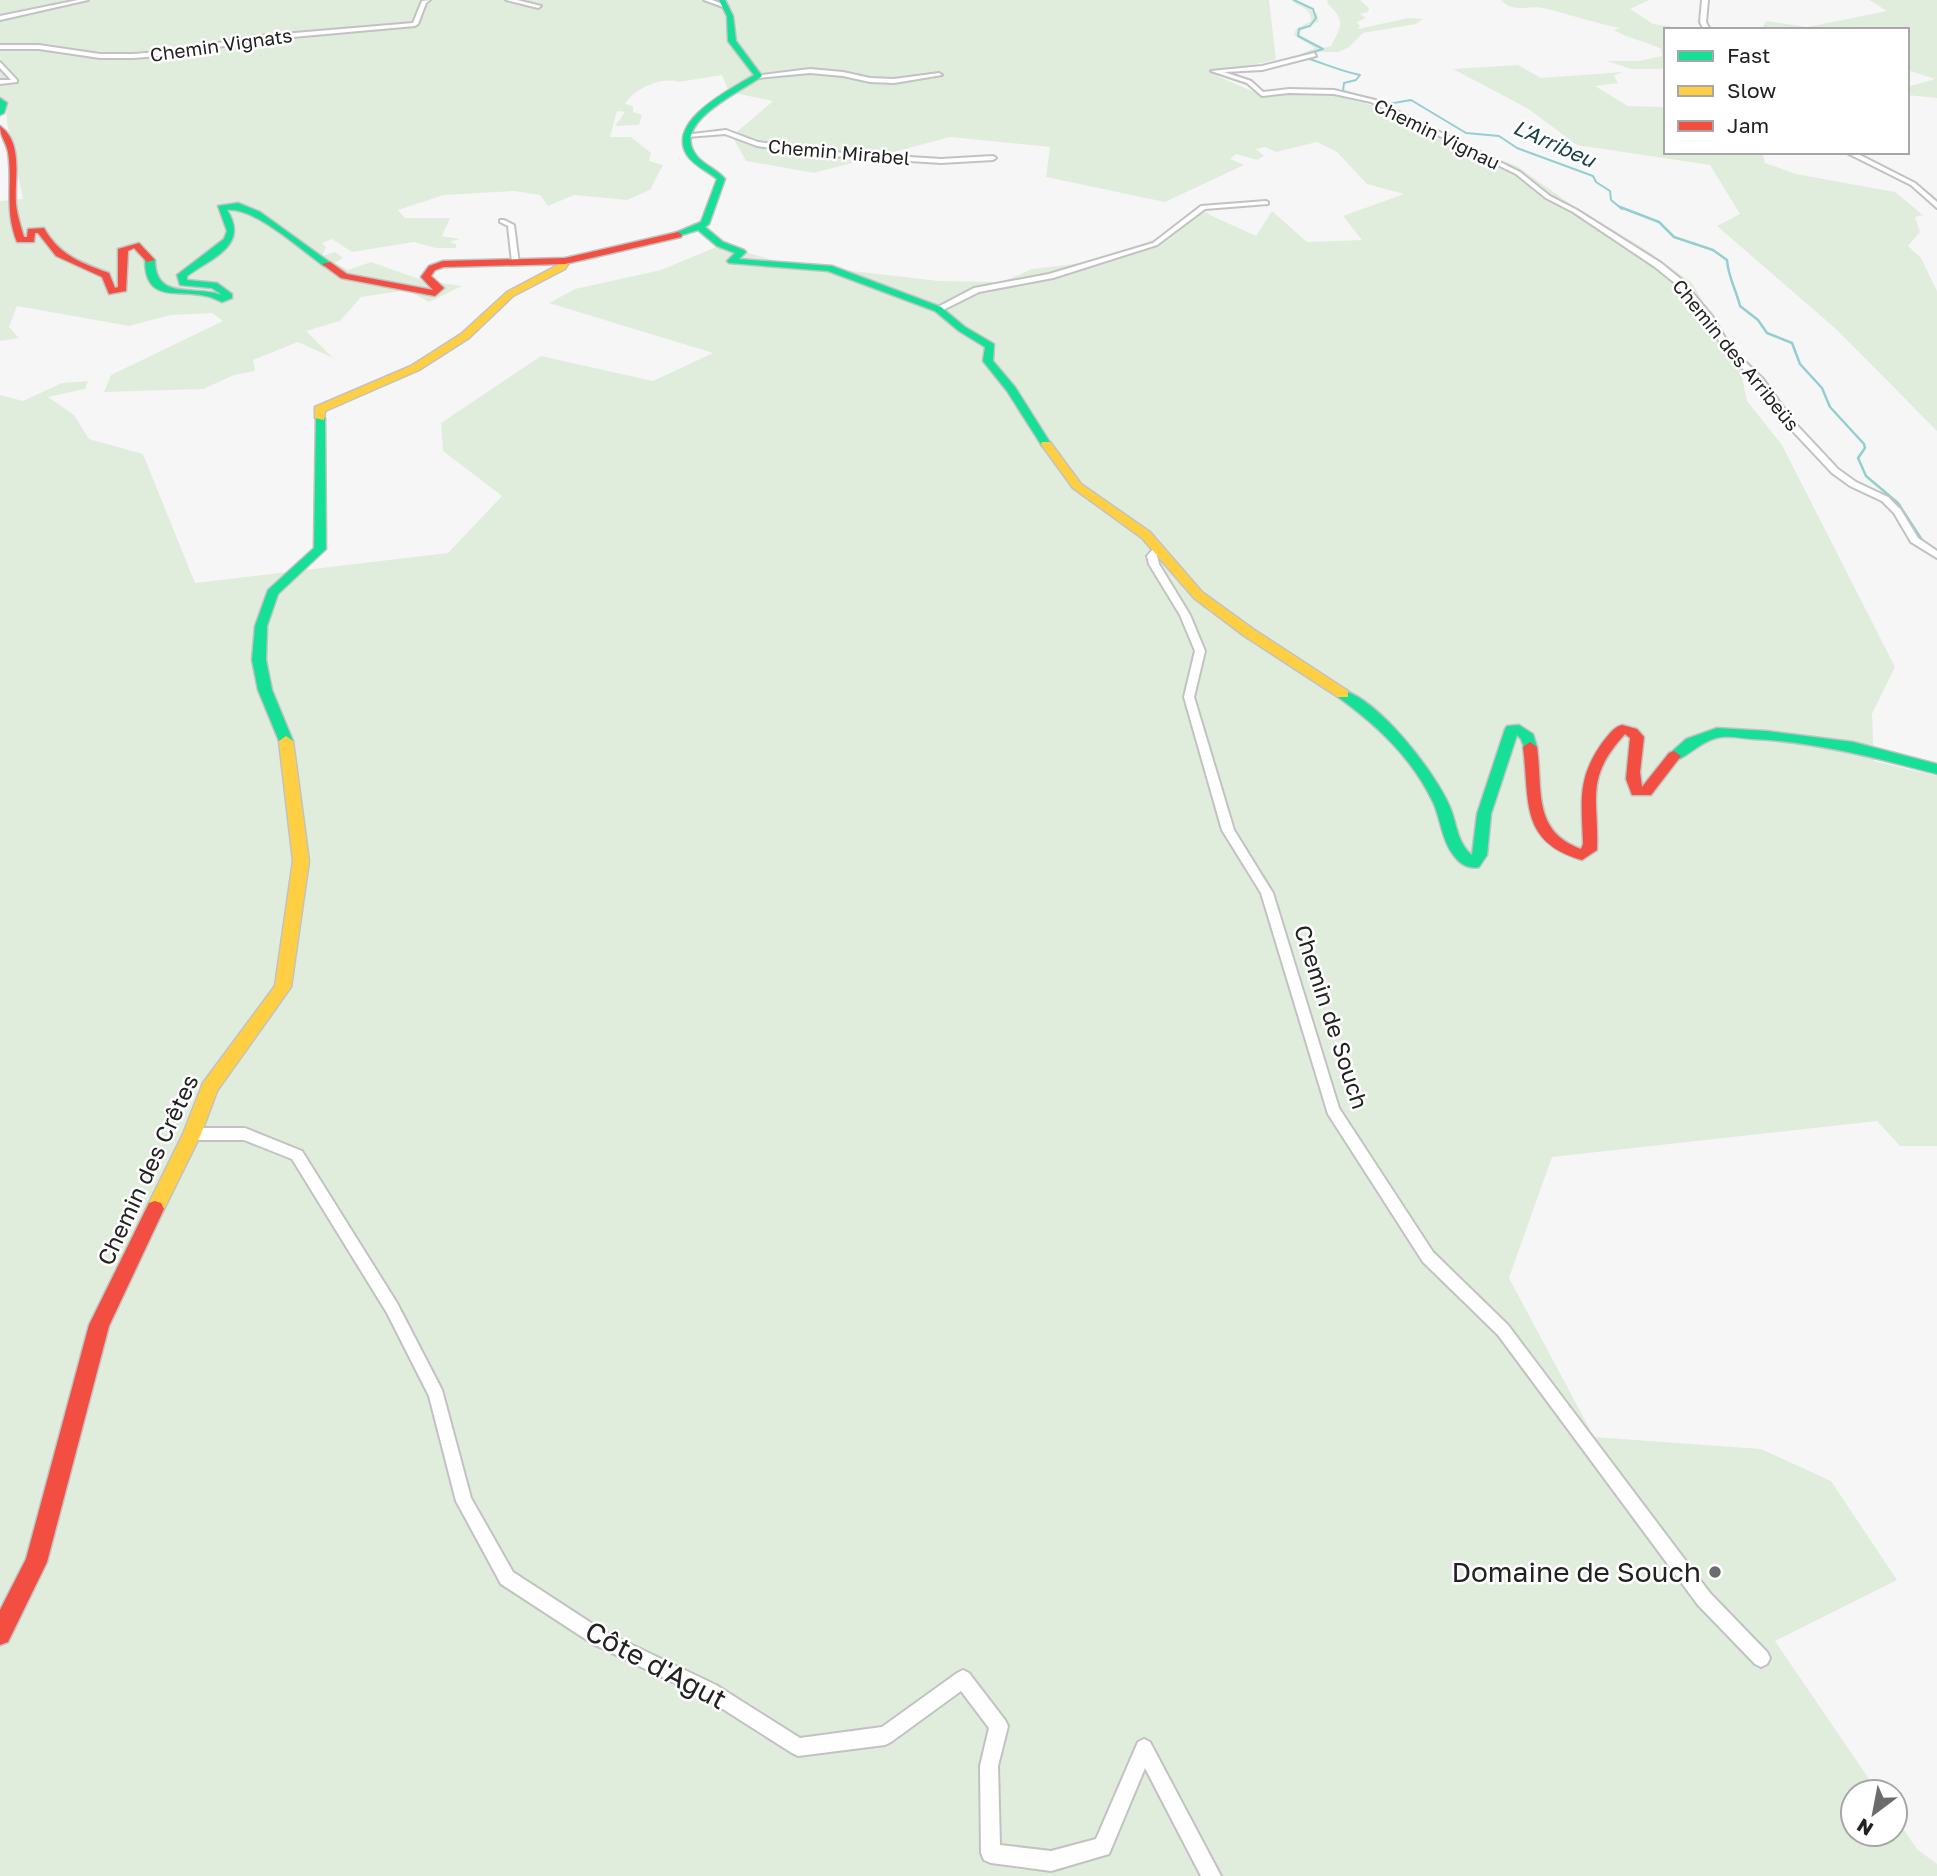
<svg xmlns="http://www.w3.org/2000/svg" width="1937" height="1876" viewBox="0 0 1937 1876" font-family="'Golos Text',sans-serif">
<style>
.green{fill:#e1eddc}
.lines{fill:none;stroke-linecap:round;stroke-linejoin:round}
.stream-far1{stroke:#93cfd1;stroke-width:2}
.stream{stroke:#93cfd1;stroke-width:2.5}
.street-casing{stroke:#c2c2c3;stroke-width:4}
.fast-casing{stroke:#c2c2c3;stroke-width:3}
.slow-casing{stroke:#c2c2c3;stroke-width:3}
.jam-casing{stroke:#c2c2c3;stroke-width:3}
.street{fill:#fefefe;fill-rule:evenodd}
.fast{fill:#16e098;fill-rule:evenodd}
.slow{fill:#ffcf43;fill-rule:evenodd}
.jam{fill:#f24e42;fill-rule:evenodd}
.poi-dot{fill:#6c6c6d;stroke:#fff;stroke-width:2.5}
.labels{text-anchor:middle;stroke-width:5;stroke-linejoin:round;paint-order:stroke}
.far-street-label{font-size:19px;fill:#222223;stroke:#fff}
.far-water-label{font-size:21px;font-style:italic;fill:#1b4345;stroke:#fff}
.street-label{font-size:23px;fill:#222223;stroke:#fff}
.near-poi-label{font-size:28px;fill:#222223;stroke:#fff;text-anchor:end}
.near-street-label{font-size:28px;fill:#222223;stroke:#fff}
</style>
<rect width="100%" height="100%" fill="#f6f6f7"/>
<!-- green -->
<g class="green">
<path d="M 0,0 L 1269,0 L 1276,60 L 1220,71 L 1217,76 L 1252,91 L 1286,95 L 1323,93 L 1388,109 L 1474,150 L 1517,166 L 1566,201 L 1651,253 L 1692,283 L 1739,363 L 1747,401 L 1782,445 L 1895,667 L 1872,714 L 1874,761 L 1937,776 L 1937,1146 L 1900,1146 L 1877,1121 L 1552,1157 L 1509,1278 L 1594,1437 L 1761,1449 L 1831,1481 L 1897,1580 L 1775,1641 L 1878,1792 L 1853,1792 L 1853,1834 L 1895,1834 L 1895,1817 L 1917,1849 L 1937,1864 L 1937,1876 L 0,1876 L 0,395 L 23,401 L 62,383 L 88,381 L 85,389 L 48,397 L 74,415 L 89,439 L 143,454 L 195,583 L 448,553 L 502,496 L 443,451 L 441,423 L 541,356 L 653,381 L 713,353 L 549,303 L 575,289 L 661,270 L 721,245 L 783,263 L 939,281 L 1002,282 L 1032,269 L 1092,262 L 1156,239 L 1195,209 L 1204,210 L 1210,215 L 1256,236 L 1272,211 L 1307,242 L 1362,240 L 1343,216 L 1404,194 L 1367,184 L 1337,152 L 1317,142 L 1276,152 L 1265,147 L 1256,149 L 1264,156 L 1257,160 L 1236,154 L 1230,159 L 1244,165 L 1165,202 L 1046,177 L 1050,147 L 950,137 L 814,173 L 746,161 L 732,136 L 773,101 L 729,92 L 722,75 L 678,82 C 663,76 633,89 625,104 L 633,106 L 633,112 L 642,115 L 639,125 L 615,126 L 625,112 L 617,111 L 610,137 L 631,137 L 651,153 L 649,161 L 663,165 L 650,190 L 627,200 L 574,195 L 548,206 L 540,195 L 514,191 L 444,195 L 398,210 L 405,218 L 450,218 L 442,236 L 460,239 L 449,242 L 456,244 L 456,248 L 436,248 L 414,242 L 352,252 L 332,239 L 322,243 L 326,247 L 322,256 L 335,252 L 343,258 L 335,263 L 348,270 L 371,262 L 422,280 L 462,286 L 429,302 L 407,290 L 361,297 L 340,321 L 306,331 L 333,358 L 298,342 L 253,360 L 255,371 L 234,375 L 203,389 L 104,392 L 111,375 L 223,321 L 212,313 L 171,315 L 129,326 L 17,306 L 9,327 L 19,338 L 0,341 L 0,201 L 23,199 L 7,123 L 6,101 L 0,96 Z"/>
<path d="M 1291,0 L 1296,0 L 1317,14 L 1319,21 L 1301,31 L 1300,35 L 1324,48 L 1331,46 C 1343,24 1345,21 1327,3 L 1328,0 L 1360,0 L 1369,8 L 1368,12 L 1360,14 L 1366,18 L 1357,22 L 1360,26 L 1358,29 L 1408,18 L 1423,19 L 1416,24 L 1363,33 L 1349,47 L 1338,52 L 1320,52 L 1293,60 L 1289,59 L 1315,48 L 1294,35 L 1296,29 L 1311,21 C 1311,7 1300,8 1291,0 Z"/>
<path d="M 1501,0 L 1649,0 L 1630,9 L 1653,24 L 1696,30 L 1666,30 L 1666,69 L 1631,69 L 1607,61 L 1639,61 L 1662,56 L 1661,49 C 1645,41 1629,39 1614,30 L 1620,28 C 1594,23 1569,14 1543,8 C 1530,5 1513,14 1501,0 Z"/>
<path d="M 1869,0 L 1937,0 L 1937,98 L 1907,95 L 1907,87 L 1935,79 L 1907,70 L 1907,30 L 1761,30 L 1766,21 L 1808,27 L 1887,11 Z"/>
<path d="M 1518,65 L 1541,78 L 1622,72 L 1614,76 L 1618,83 L 1595,86 L 1628,106 L 1666,107 L 1666,152 L 1762,152 L 1765,163 L 1796,174 L 1895,192 L 1923,215 L 1915,217 L 1920,232 L 1908,246 L 1921,258 L 1937,291 L 1937,431 L 1836,329 L 1717,226 L 1740,214 L 1710,165 L 1577,145 L 1527,108 L 1453,69 Z"/>
</g>
<g class="lines">
<!-- stream-far1 -->
<path class="stream-far1" d="M 1294,0 L 1313,9 L 1316,18 L 1310,26 L 1299,29 L 1298,36 L 1323,49 L 1300,56 C 1321,62 1339,71 1360,75 L 1356,80 L 1344,83 L 1343,91 L 1388,104 L 1411,100 L 1466,133 L 1499,136 L 1517,148 L 1593,176 L 1596,182 L 1610,191 L 1611,200 L 1622,209"/>
<!-- stream -->
<path class="stream" d="M 1620,207 L 1659,222 L 1674,237 L 1713,250 L 1727,260 C 1728,277 1736,289 1740,306 L 1758,320 L 1767,333 L 1792,343 L 1800,364 L 1822,388 L 1830,407 L 1864,444 L 1865,448 L 1858,458 L 1866,476 L 1898,503 L 1924,543"/>
<defs>
<g id="street">
<path d="M 78,0 L 88,0 L 0,20 L 0,16 Z"/>
<path d="M 430,0 L 426,3 L 418,24 L 415,26 L 259,40 L 171,55 L 133,58 L 100,58 L 39,49 L 0,49 L 0,45 L 39,45 L 100,54 L 133,54 L 171,51 L 259,36 L 413,23 L 422,1 Z"/>
<path d="M 506,0 L 517,0 L 541,6 L 538,8 Z"/>
<path d="M 704,0 L 712,0 L 728,6 L 723,7 Z"/>
<path d="M 1702,0 L 1708,0 L 1706,22 L 1710,30 L 1704,30 L 1700,22 Z"/>
<path d="M 1314,53 L 1316,56 L 1262,70 L 1224,72 L 1251,81 L 1263,92 L 1289,89 L 1334,90 L 1375,100 L 1520,172 L 1550,196 L 1577,210 L 1661,263 L 1682,280 L 1712,316 L 1731,348 L 1763,379 L 1793,421 L 1838,469 L 1856,482 L 1888,497 L 1901,510 L 1918,538 L 1937,551 L 1937,558 L 1911,542 L 1894,513 L 1882,501 L 1850,486 L 1832,473 L 1787,425 L 1757,383 L 1725,351 L 1706,319 L 1676,284 L 1655,267 L 1573,212 L 1546,198 L 1516,174 L 1371,102 L 1334,94 L 1289,93 L 1262,96 L 1247,83 L 1211,71 L 1262,66 Z"/>
<path d="M 0,62 L 17,80 L 17,82 L 0,84 L 0,80 L 11,80 L 0,68 Z"/>
<path d="M 810,69 L 843,72 L 870,78 L 894,79 L 939,73 L 942,75 L 894,83 L 870,82 L 843,76 L 810,73 L 758,78 L 755,76 Z"/>
<path d="M 726,130 L 758,142 L 831,152 L 941,159 L 993,156 L 996,158 L 993,160 L 941,163 L 831,156 L 757,146 L 725,134 L 687,137 L 684,135 Z"/>
<path d="M 1845,152 L 1854,152 L 1915,183 L 1937,202 L 1937,208 L 1911,185 Z"/>
<path d="M 1266,201 L 1268,202 L 1268,204 L 1205,209 L 1157,245 L 1053,278 L 979,292 L 941,311 L 934,309 L 974,288 L 1049,274 L 1153,243 L 1201,206 Z"/>
<path d="M 500,220 L 504,220 L 514,225 L 519,264 L 512,262 L 508,226 L 500,222 Z"/>
<path d="M 1158,546 L 1163,549 L 1157,556 L 1159,564 L 1190,615 L 1205,651 L 1194,697 L 1234,830 L 1273,893 L 1339,1108 L 1433,1252 L 1508,1325 L 1710,1593 L 1767,1652 L 1770,1658 L 1767,1664 L 1761,1667 L 1755,1664 L 1698,1605 L 1498,1335 L 1423,1262 L 1328,1114 L 1261,893 L 1222,830 L 1184,697 L 1195,651 L 1180,615 L 1149,564 L 1147,556 L 1155,547 Z"/>
<path d="M 192,1128 L 245,1128 L 302,1151 L 397,1303 L 442,1390 L 471,1498 L 513,1572 L 605,1632 L 716,1685 L 800,1738 L 882,1727 L 957,1673 L 963,1670 L 969,1673 L 1005,1720 L 1008,1726 L 998,1766 L 1000,1845 L 1051,1851 L 1096,1839 L 1138,1742 L 1144,1739 L 1150,1742 L 1221,1876 L 1201,1876 L 1145,1768 L 1109,1854 L 1051,1871 L 991,1863 L 984,1860 L 981,1853 L 980,1766 L 989,1728 L 961,1691 L 891,1742 L 885,1745 L 798,1756 L 792,1753 L 704,1697 L 593,1644 L 501,1584 L 456,1501 L 429,1396 L 387,1313 L 292,1159 L 244,1140 L 192,1140 L 187,1138 L 185,1134 L 187,1130 Z"/>
</g>
<g id="fast">
<path d="M 719,0 L 725,0 L 733,16 L 736,41 L 762,76 C 743,91 670,122 696,155 C 703,165 717,169 725,179 L 709,224 L 705,227 L 723,242 L 744,250 L 746,252 L 739,259 L 832,266 L 941,307 L 965,327 L 994,344 L 993,361 L 1015,387 L 1051,444 L 1050,446 L 1042,446 L 1007,391 L 983,361 L 985,347 L 959,331 L 935,311 L 828,271 L 729,263 L 727,261 L 735,253 L 717,246 L 698,230 L 675,237 L 675,233 L 701,222 L 717,179 C 708,171 694,166 687,155 C 666,121 731,89 754,75 L 728,41 L 727,16 Z"/>
<path d="M 0,98 L 7,103 L 4,113 L 0,115 Z"/>
<path d="M 238,203 L 260,212 L 332,264 L 324,266 C 300,249 255,207 227,210 C 250,246 211,258 187,276 L 187,280 L 217,283 L 232,294 L 232,298 L 222,302 C 217,300 212,297 206,296 C 178,289 145,304 145,260 L 150,257 L 155,260 C 155,301 194,285 222,295 L 212,288 L 180,285 L 177,275 L 224,239 L 227,231 L 218,206 Z"/>
<path d="M 316,416 L 325,418 L 326,549 L 278,594 L 267,626 L 266,660 L 272,690 L 293,741 L 286,746 L 279,741 L 258,690 L 252,660 L 255,626 L 268,590 L 314,548 Z"/>
<path d="M 1343,690 C 1380,701 1435,772 1450,807 C 1457,824 1457,843 1472,855 L 1477,814 L 1505,729 L 1507,726 L 1519,725 L 1533,734 L 1537,747 L 1530,752 L 1525,750 L 1521,739 L 1517,735 L 1491,814 L 1487,855 L 1479,867 C 1470,869 1461,865 1455,857 C 1442,842 1441,820 1433,802 C 1411,757 1378,726 1338,697 L 1338,691 Z"/>
<path d="M 1717,728 L 1767,731 L 1853,742 L 1937,764 L 1937,774 C 1876,758 1816,742 1753,739 C 1741,738 1727,735 1716,738 C 1698,743 1688,757 1674,761 L 1667,756 L 1686,739 Z"/>
</g>
<g id="slow">
<path d="M 565,258 L 570,261 L 565,269 L 513,296 L 469,338 L 419,370 L 325,411 L 324,420 L 315,418 L 315,407 L 411,366 L 461,334 L 507,292 L 558,265 Z"/>
<path d="M 1042,442 L 1050,442 L 1081,484 L 1150,532 L 1202,592 L 1253,629 L 1348,691 L 1348,697 L 1338,697 L 1243,635 L 1194,598 L 1142,538 L 1073,488 L 1041,444 Z"/>
<path d="M 286,736 L 293,741 L 309,861 L 291,987 L 217,1091 L 201,1134 L 161,1215 L 155,1217 L 149,1215 L 146,1209 L 183,1134 L 203,1083 L 275,986 L 293,861 L 279,741 Z"/>
</g>
<g id="jam">
<path d="M 0,126 C 24,143 14,179 16,204 C 17,215 21,227 24,237 L 27,237 L 28,229 L 44,228 C 59,255 81,263 109,273 L 115,288 L 118,287 L 118,249 L 139,243 L 155,260 L 147,262 L 134,248 L 128,251 L 126,291 L 109,294 L 102,277 L 56,256 L 38,233 L 35,233 L 34,242 L 17,242 C 4,210 13,183 8,152 C 6,142 0,136 0,126 Z"/>
<path d="M 678,232 L 682,235 L 681,237 L 565,264 L 444,267 L 435,270 L 431,276 L 444,288 L 435,296 L 341,278 L 322,264 L 330,262 L 347,274 L 433,290 L 421,277 L 429,266 L 443,261 L 565,258 Z"/>
<path d="M 1622,725 L 1637,729 L 1644,737 L 1640,772 L 1642,787 L 1669,753 L 1674,751 L 1681,756 L 1651,795 L 1632,795 L 1626,779 L 1630,738 L 1625,734 C 1584,779 1599,798 1597,850 L 1582,860 C 1519,842 1530,801 1523,747 L 1530,742 L 1537,747 C 1543,790 1532,831 1581,849 L 1583,844 C 1582,803 1576,780 1602,743 C 1608,736 1613,727 1622,725 Z"/>
<path d="M 155,1201 L 161,1203 L 164,1209 L 109,1326 L 47,1562 L 8,1642 L 0,1645 L 0,1610 L 26,1559 L 89,1325 L 149,1203 Z"/>
</g>
</defs>
<!-- street casing -->
<use href="#street" class="street-casing"/>
<!-- fast casing -->
<use href="#fast" class="fast-casing"/>
<!-- slow casing -->
<use href="#slow" class="slow-casing"/>
<!-- jam casing -->
<use href="#jam" class="jam-casing"/>
<!-- street -->
<use href="#street" class="street"/>
<!-- fast -->
<use href="#fast" class="fast"/>
<!-- slow -->
<use href="#slow" class="slow"/>
<!-- jam -->
<use href="#jam" class="jam"/>
</g>
<!-- markers -->
<circle class="poi-dot" cx="1715" cy="1572" r="7"/>
<g class="labels">
<!-- far-street labels -->
<g class="far-street-label">
<text transform="translate(221 45) rotate(-8)" y="7">Chemin Vignats</text>
<text transform="translate(1437 134) rotate(26)" y="7">Chemin Vignau</text>
<text transform="translate(839 152) rotate(5)" y="7">Chemin Mirabel</text>
<text transform="translate(1736 355) rotate(51)" y="7">Chemin des Arribeüs</text>
</g>
<!-- far-water labels -->
<g class="far-water-label">
<text transform="translate(1554 144) rotate(24)" y="7">L'Arribeu</text>
</g>
<!-- street labels -->
<g class="street-label">
<text transform="translate(1331 1017) rotate(72)" y="8">Chemin de Souch</text>
<text transform="translate(148 1170) rotate(-65)" y="8">Chemin des Crêtes</text>
</g>
<!-- near-poi labels -->
<g class="near-poi-label">
<text x="1701" y="1582">Domaine de Souch</text>
</g>
<!-- near-street labels -->
<g class="near-street-label">
<text transform="translate(656 1665) rotate(28)" y="10">Côte d'Agut</text>
</g>
</g>
<!-- legend -->
<rect x="1664" y="28" width="245" height="126" fill="#ffffff" stroke="#a7a7a7" stroke-width="2"/>
<rect x="1678" y="51" width="35" height="10" fill="#16e098" stroke="#a7a7a7" stroke-width="2"/>
<text x="1727" y="63" font-size="21" fill="#222223">Fast</text>
<rect x="1678" y="86" width="35" height="10" fill="#ffcf43" stroke="#a7a7a7" stroke-width="2"/>
<text x="1727" y="98" font-size="21" fill="#222223">Slow</text>
<rect x="1678" y="121" width="35" height="10" fill="#f24e42" stroke="#a7a7a7" stroke-width="2"/>
<text x="1727" y="133" font-size="21" fill="#222223">Jam</text>
<!-- north arrow -->
<g transform="translate(1874 1813) rotate(212)"><circle r="33" fill="#ffffff" stroke="#a7a7a7" stroke-width="2"/>
<path d="M0-5L12 26L0 18L-12 26Z" fill="#6c6c6d"/>
<text y="-10" font-size="19" font-weight="bold" text-anchor="middle" fill="#222223">N</text>
</g>
</svg>
